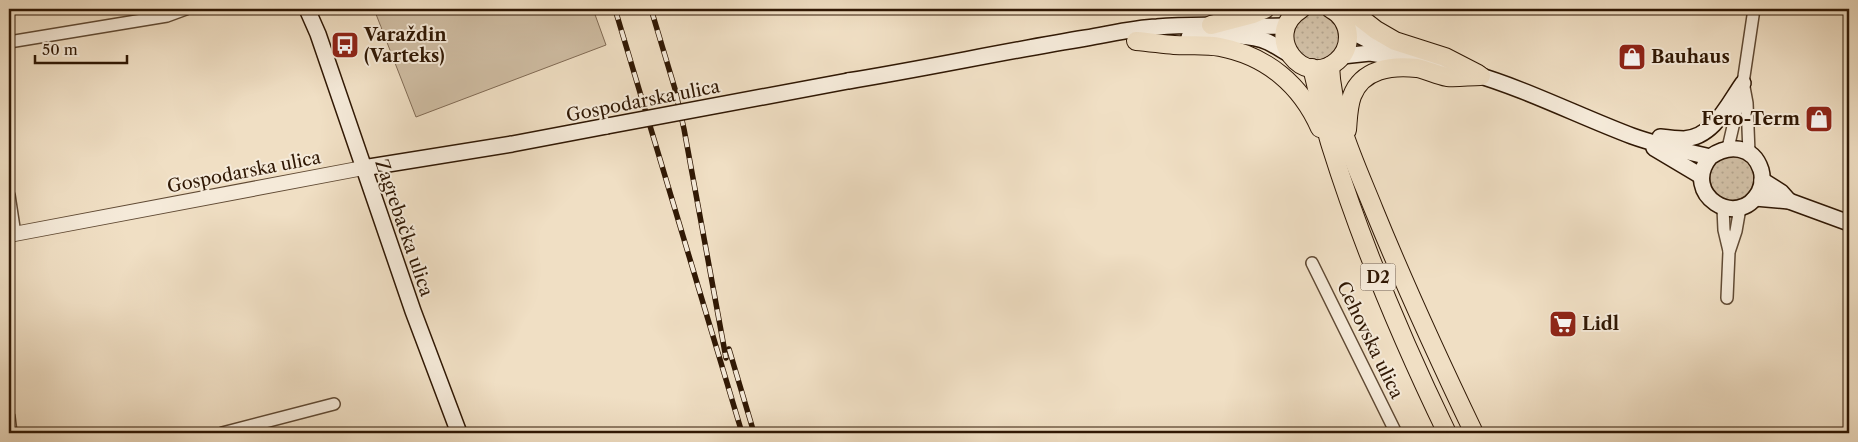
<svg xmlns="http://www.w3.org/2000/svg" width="1858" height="442" viewBox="0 0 1858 442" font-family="'Libre Caslon Text',serif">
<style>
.green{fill:url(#green-dots);stroke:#806a54}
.pitch{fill:#cfbda3;stroke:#806a54}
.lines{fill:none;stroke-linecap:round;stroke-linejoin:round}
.minor-casing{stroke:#604a34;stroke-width:14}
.tertiary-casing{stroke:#604a34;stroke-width:16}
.secondary-casing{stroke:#301804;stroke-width:18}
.primary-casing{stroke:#301804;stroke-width:20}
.minor{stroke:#f5ead9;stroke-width:11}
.tertiary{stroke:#f5ead9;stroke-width:14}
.secondary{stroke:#f5ead9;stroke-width:15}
.primary{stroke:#f0dfc4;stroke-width:18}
.rail-casing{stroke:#301804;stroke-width:5.5}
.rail{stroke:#f5ead9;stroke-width:4;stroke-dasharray:11;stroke-linecap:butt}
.secondary-bridge-casing{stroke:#301804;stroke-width:18;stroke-linecap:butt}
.secondary-bridge{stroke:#f5ead9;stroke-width:15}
.labels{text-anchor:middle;stroke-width:4;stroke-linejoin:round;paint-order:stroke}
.shield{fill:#f5ead9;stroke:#6b5744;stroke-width:1}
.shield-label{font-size:16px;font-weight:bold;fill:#301804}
.poi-label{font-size:18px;font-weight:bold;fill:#301804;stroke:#f5ead9;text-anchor:start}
.street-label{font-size:18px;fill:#301804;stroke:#f5ead9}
</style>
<defs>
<pattern id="green-dots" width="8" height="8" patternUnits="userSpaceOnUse" patternTransform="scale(1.25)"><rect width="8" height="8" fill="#cfbda3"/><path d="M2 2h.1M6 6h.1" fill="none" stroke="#b2a28b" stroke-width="1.8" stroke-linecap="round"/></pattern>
</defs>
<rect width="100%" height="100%" fill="#f0dfc4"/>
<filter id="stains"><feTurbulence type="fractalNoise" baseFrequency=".004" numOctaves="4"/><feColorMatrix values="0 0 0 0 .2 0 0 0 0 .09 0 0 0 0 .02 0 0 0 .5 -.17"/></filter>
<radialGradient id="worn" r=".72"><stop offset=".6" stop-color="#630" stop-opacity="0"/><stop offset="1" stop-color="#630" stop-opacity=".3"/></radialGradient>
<!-- green -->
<g class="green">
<path d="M 1309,13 C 1313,13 1318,12 1321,13 C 1342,19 1346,50 1326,60 C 1323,61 1318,61 1314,62 L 1294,51 L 1291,28 L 1298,18 Z"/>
<circle cx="1732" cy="178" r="22"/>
</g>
<!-- pitch -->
<path class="pitch" d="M 374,9 L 593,9 L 606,45 L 416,117 Z"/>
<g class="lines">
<defs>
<g id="minor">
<path d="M 9,42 L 167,16 L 186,9"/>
<path d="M 1744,87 L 1747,103 L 1749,153"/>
<path d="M 1728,148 L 1743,83 L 1754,9"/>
<path d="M 9,195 L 15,234"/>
<path d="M 1723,208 L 1724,230 L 1729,251"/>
<path d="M 1312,263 L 1396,433"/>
<path d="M 1727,298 L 1729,252 L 1736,231 L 1740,208"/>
<path d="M 9,417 L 11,433"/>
<path d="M 222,433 L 334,404"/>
</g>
<path id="tertiary" d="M 9,235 L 363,168"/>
<g id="secondary">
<path d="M 307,9 L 318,34 L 413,311 L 459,433"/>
<path d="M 1347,27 C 1365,42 1386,47 1409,53"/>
<path d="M 1189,37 C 1214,37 1245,32 1268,42 C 1276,46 1282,50 1289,54"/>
<path d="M 1342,56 L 1370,53 L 1443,65"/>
<path d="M 1471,73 C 1526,89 1579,116 1632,136 C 1657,145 1684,151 1710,157 C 1728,144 1753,145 1761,170 C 1763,177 1762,186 1759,192 C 1738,231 1680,194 1710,157"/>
<path d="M 848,81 C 928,68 1006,51 1086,38 C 1110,34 1133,28 1157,27 C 1200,23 1243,27 1286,26"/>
<path d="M 1660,137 C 1668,138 1677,139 1684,139 C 1714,137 1728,104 1743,83"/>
<path d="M 1654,148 L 1701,176"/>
<path d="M 363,168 L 512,144 L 607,126"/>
<path d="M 1762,180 L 1781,192 L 1789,201"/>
<path d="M 1755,198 L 1789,201 L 1849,223"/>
</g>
<g id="primary">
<path d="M 1301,9 C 1260,35 1304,90 1337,61 C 1344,55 1348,46 1348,37 C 1348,25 1341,14 1331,9"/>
<path d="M 1349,9 L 1376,30 L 1395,41 L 1445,57 L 1478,74"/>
<path d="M 1211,25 L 1253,14 L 1265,9"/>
<path d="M 1136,41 C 1149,42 1162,44 1174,45 C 1190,46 1205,44 1220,47 C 1267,56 1301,85 1320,128"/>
<path d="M 1330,66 C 1332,116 1356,165 1374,210 C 1405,286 1439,360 1474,433"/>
<path d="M 1312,68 C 1319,94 1323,121 1331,146 C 1362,245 1402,340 1447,433"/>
<path d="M 1347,130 C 1348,119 1348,107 1352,96 C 1362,69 1392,65 1417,68 C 1427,70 1437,75 1447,77 C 1457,78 1470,76 1481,76"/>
</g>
</defs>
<!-- minor casing -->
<use href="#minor" class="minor-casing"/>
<!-- tertiary casing -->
<use href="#tertiary" class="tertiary-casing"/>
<!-- secondary casing -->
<use href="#secondary" class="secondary-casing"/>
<!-- primary casing -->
<use href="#primary" class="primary-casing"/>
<!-- minor -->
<use href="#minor" class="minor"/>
<!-- tertiary -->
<use href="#tertiary" class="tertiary"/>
<!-- secondary -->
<use href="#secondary" class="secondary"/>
<!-- primary -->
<use href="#primary" class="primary"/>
<defs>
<g id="rail">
<path d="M 615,9 L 742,433"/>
<path d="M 651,9 L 675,89 L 684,129 L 726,358"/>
<path d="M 729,349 L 754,433"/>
</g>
</defs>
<!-- rail casing -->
<use href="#rail" class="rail-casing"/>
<!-- rail -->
<use href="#rail" class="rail"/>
<defs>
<path id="secondary-bridge" d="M 607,126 L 848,81"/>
</defs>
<!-- secondary-bridge casing -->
<use href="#secondary-bridge" class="secondary-bridge-casing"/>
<!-- secondary-bridge -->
<use href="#secondary-bridge" class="secondary-bridge"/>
</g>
<!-- icons -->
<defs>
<symbol id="bus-square" viewBox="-11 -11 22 22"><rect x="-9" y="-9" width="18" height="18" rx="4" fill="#8f2418" stroke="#f5ead9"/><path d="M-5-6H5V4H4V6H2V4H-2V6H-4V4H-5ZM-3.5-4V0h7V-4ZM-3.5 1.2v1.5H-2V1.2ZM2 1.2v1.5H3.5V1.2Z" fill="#fff"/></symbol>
<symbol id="shop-square" viewBox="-11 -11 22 22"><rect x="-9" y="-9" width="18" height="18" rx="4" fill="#8f2418" stroke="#f5ead9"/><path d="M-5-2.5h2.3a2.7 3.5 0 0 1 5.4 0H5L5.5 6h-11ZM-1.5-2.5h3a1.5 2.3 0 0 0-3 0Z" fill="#fff"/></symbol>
<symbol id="supermarket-square" viewBox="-11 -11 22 22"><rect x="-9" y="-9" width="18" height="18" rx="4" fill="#8f2418" stroke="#f5ead9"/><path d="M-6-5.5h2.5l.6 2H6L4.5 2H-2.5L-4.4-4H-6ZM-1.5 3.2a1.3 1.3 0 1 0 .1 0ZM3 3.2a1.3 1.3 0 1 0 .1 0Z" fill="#fff"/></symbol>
</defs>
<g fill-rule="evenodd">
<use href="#bus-square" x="329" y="29" width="32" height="32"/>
<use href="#shop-square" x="1616" y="41" width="32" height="32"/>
<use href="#shop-square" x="1803" y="103" width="32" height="32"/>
<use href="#supermarket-square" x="1547" y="308" width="32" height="32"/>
</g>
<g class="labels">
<!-- shield labels -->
<rect class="shield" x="1360.5" y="263.5" width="35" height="27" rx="4"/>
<g class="shield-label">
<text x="1378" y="283">D2</text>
</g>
<!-- poi labels -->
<g class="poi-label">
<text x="364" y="41">Varaždin<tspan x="364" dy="21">(Varteks)</tspan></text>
<text x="1651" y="63">Bauhaus</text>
<text x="1800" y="125" text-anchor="end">Fero-Term</text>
<text x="1582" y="330">Lidl</text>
</g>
<!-- street labels -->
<g class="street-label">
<text transform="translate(643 101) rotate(-11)" y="6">Gospodarska ulica</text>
<text transform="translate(244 172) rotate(-11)" y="6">Gospodarska ulica</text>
<text transform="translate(404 228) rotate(71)" y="6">Zagrebačka ulica</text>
<text transform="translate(1370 340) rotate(64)" y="6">Cehovska ulica</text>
</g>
</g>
<!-- margin -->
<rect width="1858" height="442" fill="none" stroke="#f0dfc4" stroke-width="30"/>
<rect x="10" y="10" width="1838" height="422" fill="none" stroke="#301804" stroke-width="2.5"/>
<rect x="15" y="15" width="1828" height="412" fill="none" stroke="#301804"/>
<!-- scale -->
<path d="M35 55v8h92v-8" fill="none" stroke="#301804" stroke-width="2.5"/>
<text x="42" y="55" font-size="15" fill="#301804" stroke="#f5ead9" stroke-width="4" paint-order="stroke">50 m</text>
<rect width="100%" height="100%" filter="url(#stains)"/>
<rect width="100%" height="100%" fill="url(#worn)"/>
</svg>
